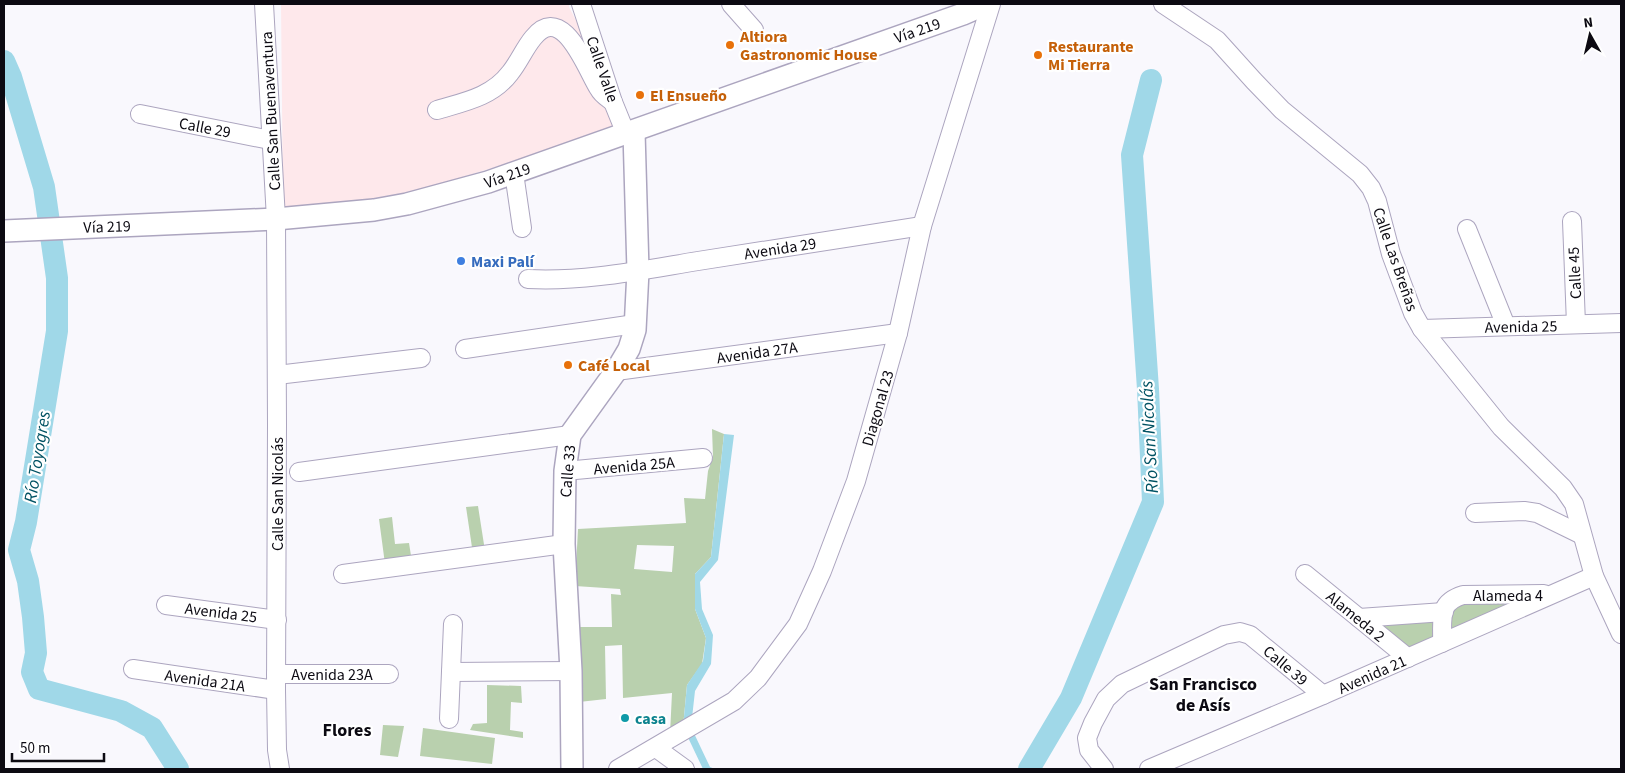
<svg xmlns="http://www.w3.org/2000/svg" width="1625" height="773" viewBox="0 0 1625 773" font-family="'Source Sans 3',sans-serif">
<style>
.education{fill:#fee8eb}
.green{fill:#b9d0ae;fill-rule:evenodd}
.water{fill:#a0d8e8}
.lines{fill:none;stroke-linecap:round;stroke-linejoin:round}
.river{stroke:#a0d8e8;stroke-width:22}
.minor-casing{stroke:#aca5bf;stroke-width:20}
.major-casing{stroke:#aca5bf;stroke-width:24}
.minor{stroke:#fff;stroke-width:18}
.major{stroke:#fff;stroke-width:21}
.food-dot{fill:#e8710a;stroke:#fff;stroke-width:2}
.shop-dot{fill:#3f7fe0;stroke:#fff;stroke-width:2}
.culture-dot{fill:#0f9aa8;stroke:#fff;stroke-width:2}
.labels{text-anchor:middle;stroke-width:4.5;stroke-linejoin:round;paint-order:stroke}
.street-label{font-size:16px;fill:#0c0a12;stroke:#fff}
.food-label{font-size:16px;font-weight:bold;fill:#c56008;stroke:#fff;text-anchor:start}
.shop-label{font-size:16px;font-weight:bold;fill:#366cbe;stroke:#fff;text-anchor:start}
.culture-label{font-size:16px;font-weight:bold;fill:#0d838f;stroke:#fff;text-anchor:start}
.water-label{font-size:18px;font-style:italic;fill:#005263;stroke:#fff}
.neighbourhood-label{font-size:18px;font-weight:bold;fill:#0c0a12;stroke:#fff}
</style>
<rect width="100%" height="100%" fill="#f9f8fd"/>
<!-- education -->
<path class="education" d="M 281,4 L 569,4 L 569,7 L 588,44 L 617,125 L 505,164 L 420,190 L 352,202 L 283,207 Z"/>
<!-- green -->
<g class="green">
<path d="M 712,429 L 724,434 L 711,557 L 695,574 L 695,609 L 706,638 L 702,664 L 687,685 L 683,727 L 670,734 L 672,693 L 623,698 L 622,645 L 605,646 L 606,699 L 579,702 L 575,627 L 612,627 L 611,594 L 621,595 L 620,589 L 575,586 L 578,529 L 686,523 L 684,498 L 705,499 L 708,471 L 713,457 ZM 637,545 L 674,546 L 672,572 L 634,569 Z"/>
<path d="M 478,506 L 485,551 L 473,554 L 466,507 Z"/>
<path d="M 392,517 L 395,544 L 409,543 L 412,562 L 385,564 L 379,519 Z"/>
<path d="M 1538,597 L 1449,636 L 1449,607 L 1455,601 Z"/>
<path d="M 1439,615 L 1440,640 L 1408,654 L 1368,621 Z"/>
<path d="M 487,685 L 521,686 L 522,703 L 511,702 L 510,730 L 523,732 L 523,738 L 470,730 L 473,724 L 487,723 Z"/>
<path d="M 383,725 L 404,726 L 398,757 L 380,755 Z"/>
<path d="M 423,728 L 495,738 L 492,764 L 420,756 Z"/>
</g>
<!-- water -->
<path class="water" d="M 724,434 L 734,435 L 718,560 L 700,582 L 702,609 L 713,635 L 711,664 L 695,691 L 691,727 L 710,767 L 715,769 L 703,769 L 683,727 L 687,685 L 703,661 L 706,638 L 695,609 L 695,574 L 711,557 Z"/>
<g class="lines">
<!-- river -->
<g class="river">
<path d="M 4,61 L 11,77 L 44,187 L 57,278 L 57,331 L 26,522 L 19,550 L 28,581 L 33,617 L 36,653 L 32,672 L 39,689 L 121,711 L 152,728 L 178,769"/>
<path d="M 1029,769 L 1071,698 L 1153,502 L 1148,389 L 1132,155 L 1151,80"/>
</g>
<defs>
<g id="minor">
<path d="M 264,4 L 276,219 L 277,425 L 276,690 L 277,750 L 280,769"/>
<path d="M 581,4 L 613,102 L 626,134"/>
<path d="M 731,4 L 754,30"/>
<path d="M 1163,4 L 1217,40 L 1254,81 L 1282,110 L 1360,174 L 1371,188 L 1377,201 L 1391,254 L 1413,313 L 1422,329 L 1501,427 L 1563,488 L 1574,504 L 1594,576 L 1621,634"/>
<path d="M 437,110 C 464,102 492,97 510,73 C 519,62 524,49 533,38 C 563,0 587,71 599,89 C 602,95 608,98 613,102"/>
<path d="M 140,114 L 270,140"/>
<path d="M 514,173 L 522,228"/>
<path d="M 1572,221 L 1576,324"/>
<path d="M 1467,229 L 1506,326"/>
<path d="M 528,279 C 584,282 642,270 698,261 C 772,250 847,238 922,226"/>
<path d="M 1422,329 L 1621,323"/>
<path d="M 465,349 L 635,324"/>
<path d="M 616,371 L 898,333"/>
<path d="M 277,375 L 421,358"/>
<path d="M 565,471 L 703,458"/>
<path d="M 299,472 L 570,435"/>
<path d="M 1475,513 L 1524,511 L 1537,513 L 1582,535"/>
<path d="M 343,574 L 564,544"/>
<path d="M 1305,574 L 1408,658"/>
<path d="M 166,605 L 277,620"/>
<path d="M 1359,618 L 1444,612"/>
<path d="M 1442,643 C 1443,619 1437,603 1463,595 L 1544,594"/>
<path d="M 133,669 L 276,690"/>
<path d="M 451,672 L 571,671"/>
<path d="M 276,674 L 389,674"/>
<path d="M 449,719 L 453,624"/>
<path d="M 656,748 L 685,769"/>
<path d="M 618,769 L 734,701 L 758,678 L 798,624 L 822,571 L 856,481 L 898,333 L 922,226 L 991,4"/>
<path d="M 1104,769 L 1089,750 L 1087,738 L 1093,723 L 1106,699 L 1122,684 L 1224,635 L 1240,632 L 1250,635 L 1323,695"/>
<path d="M 1149,769 L 1323,695 L 1594,576"/>
</g>
<g id="major">
<path d="M 4,231 L 276,219 L 374,210 L 407,204 L 488,182 L 963,14 L 986,4"/>
<path d="M 572,769 L 571,671 L 564,544 L 565,471 L 570,435 L 616,371 L 629,349 L 635,330 L 638,271 L 634,132"/>
</g>
</defs>
<!-- minor casing -->
<use href="#minor" class="minor-casing"/>
<!-- major casing -->
<use href="#major" class="major-casing"/>
<!-- minor -->
<use href="#minor" class="minor"/>
<!-- major -->
<use href="#major" class="major"/>
</g>
<!-- markers -->
<g class="food-dot">
<circle cx="730" cy="45" r="5"/>
<circle cx="1038" cy="55" r="5"/>
<circle cx="640" cy="95" r="5"/>
<circle cx="568" cy="365" r="5"/>
</g>
<circle class="shop-dot" cx="461" cy="261" r="5"/>
<circle class="culture-dot" cx="625" cy="718" r="5"/>
<g class="labels">
<!-- street labels -->
<g class="street-label">
<text transform="translate(917 30) rotate(-19)" y="6">Vía 219</text>
<text transform="translate(603 69) rotate(71)" y="6">Calle Valle</text>
<text transform="translate(270 111) rotate(-93)" y="6">Calle San Buenaventura</text>
<text transform="translate(205 127) rotate(11)" y="6">Calle 29</text>
<text transform="translate(507 175) rotate(-19)" y="6">Vía 219</text>
<text transform="translate(107 226) rotate(-2)" y="6">Vía 219</text>
<text transform="translate(780 248) rotate(-9)" y="6">Avenida 29</text>
<text transform="translate(1396 259) rotate(71)" y="6">Calle Las Breñas</text>
<text transform="translate(1574 273) rotate(-93)" y="6">Calle 45</text>
<text transform="translate(1521 326) rotate(-1)" y="6">Avenida 25</text>
<text transform="translate(757 352) rotate(-8)" y="6">Avenida 27A</text>
<text transform="translate(877 408) rotate(-74)" y="6">Diagonal 23</text>
<text transform="translate(634 465) rotate(-5)" y="6">Avenida 25A</text>
<text transform="translate(567 471) rotate(-85)" y="6">Calle 33</text>
<text transform="translate(277 494) rotate(-90)" y="6">Calle San Nicolás</text>
<text x="1508" y="601">Alameda 4</text>
<text transform="translate(221 612) rotate(7)" y="6">Avenida 25</text>
<text transform="translate(1356 616) rotate(39)" y="6">Alameda 2</text>
<text transform="translate(1286 665) rotate(40)" y="6">Calle 39</text>
<text x="332" y="680">Avenida 23A</text>
<text transform="translate(1372 674) rotate(-24)" y="6">Avenida 21</text>
<text transform="translate(205 680) rotate(8)" y="6">Avenida 21A</text>
</g>
<!-- food labels -->
<g class="food-label">
<text x="740" y="42">Altiora<tspan x="740" dy="18">Gastronomic House</tspan></text>
<text x="1048" y="52">Restaurante<tspan x="1048" dy="18">Mi Tierra</tspan></text>
<text x="650" y="101">El Ensueño</text>
<text x="578" y="371">Café Local</text>
</g>
<!-- shop labels -->
<g class="shop-label">
<text x="471" y="267">Maxi Palí</text>
</g>
<!-- culture labels -->
<g class="culture-label">
<text x="635" y="724">casa</text>
</g>
<!-- water labels -->
<g class="water-label">
<text transform="translate(1149 437) rotate(-93)" y="6">Río San Nicolás</text>
<text transform="translate(37 457) rotate(-81)" y="6">Río Toyogres</text>
</g>
<!-- neighbourhood labels -->
<g class="neighbourhood-label">
<text x="1203" y="690">San Francisco<tspan x="1203" dy="21">de Asís</tspan></text>
<text x="347" y="736">Flores</text>
</g>
</g>
<!-- border -->
<rect width="1625" height="773" fill="none" stroke="#0c0a12" stroke-width="10"/>
<!-- north arrow -->
<g transform="translate(1590 35) rotate(352)" stroke="#ffffff" stroke-width="4" paint-order="stroke">
<path d="M0-4L9 19L0 12L-9 19Z" fill="#0c0a12"/>
<text y="-8" font-size="14" font-weight="bold" text-anchor="middle" fill="#0c0a12">N</text>
</g>
<!-- scale -->
<path d="M12 753v8h92v-8" fill="none" stroke="#0c0a12" stroke-width="2.5"/>
<text x="20" y="753" font-size="15" fill="#0c0a12" stroke="#ffffff" stroke-width="4" paint-order="stroke">50 m</text>
</svg>
